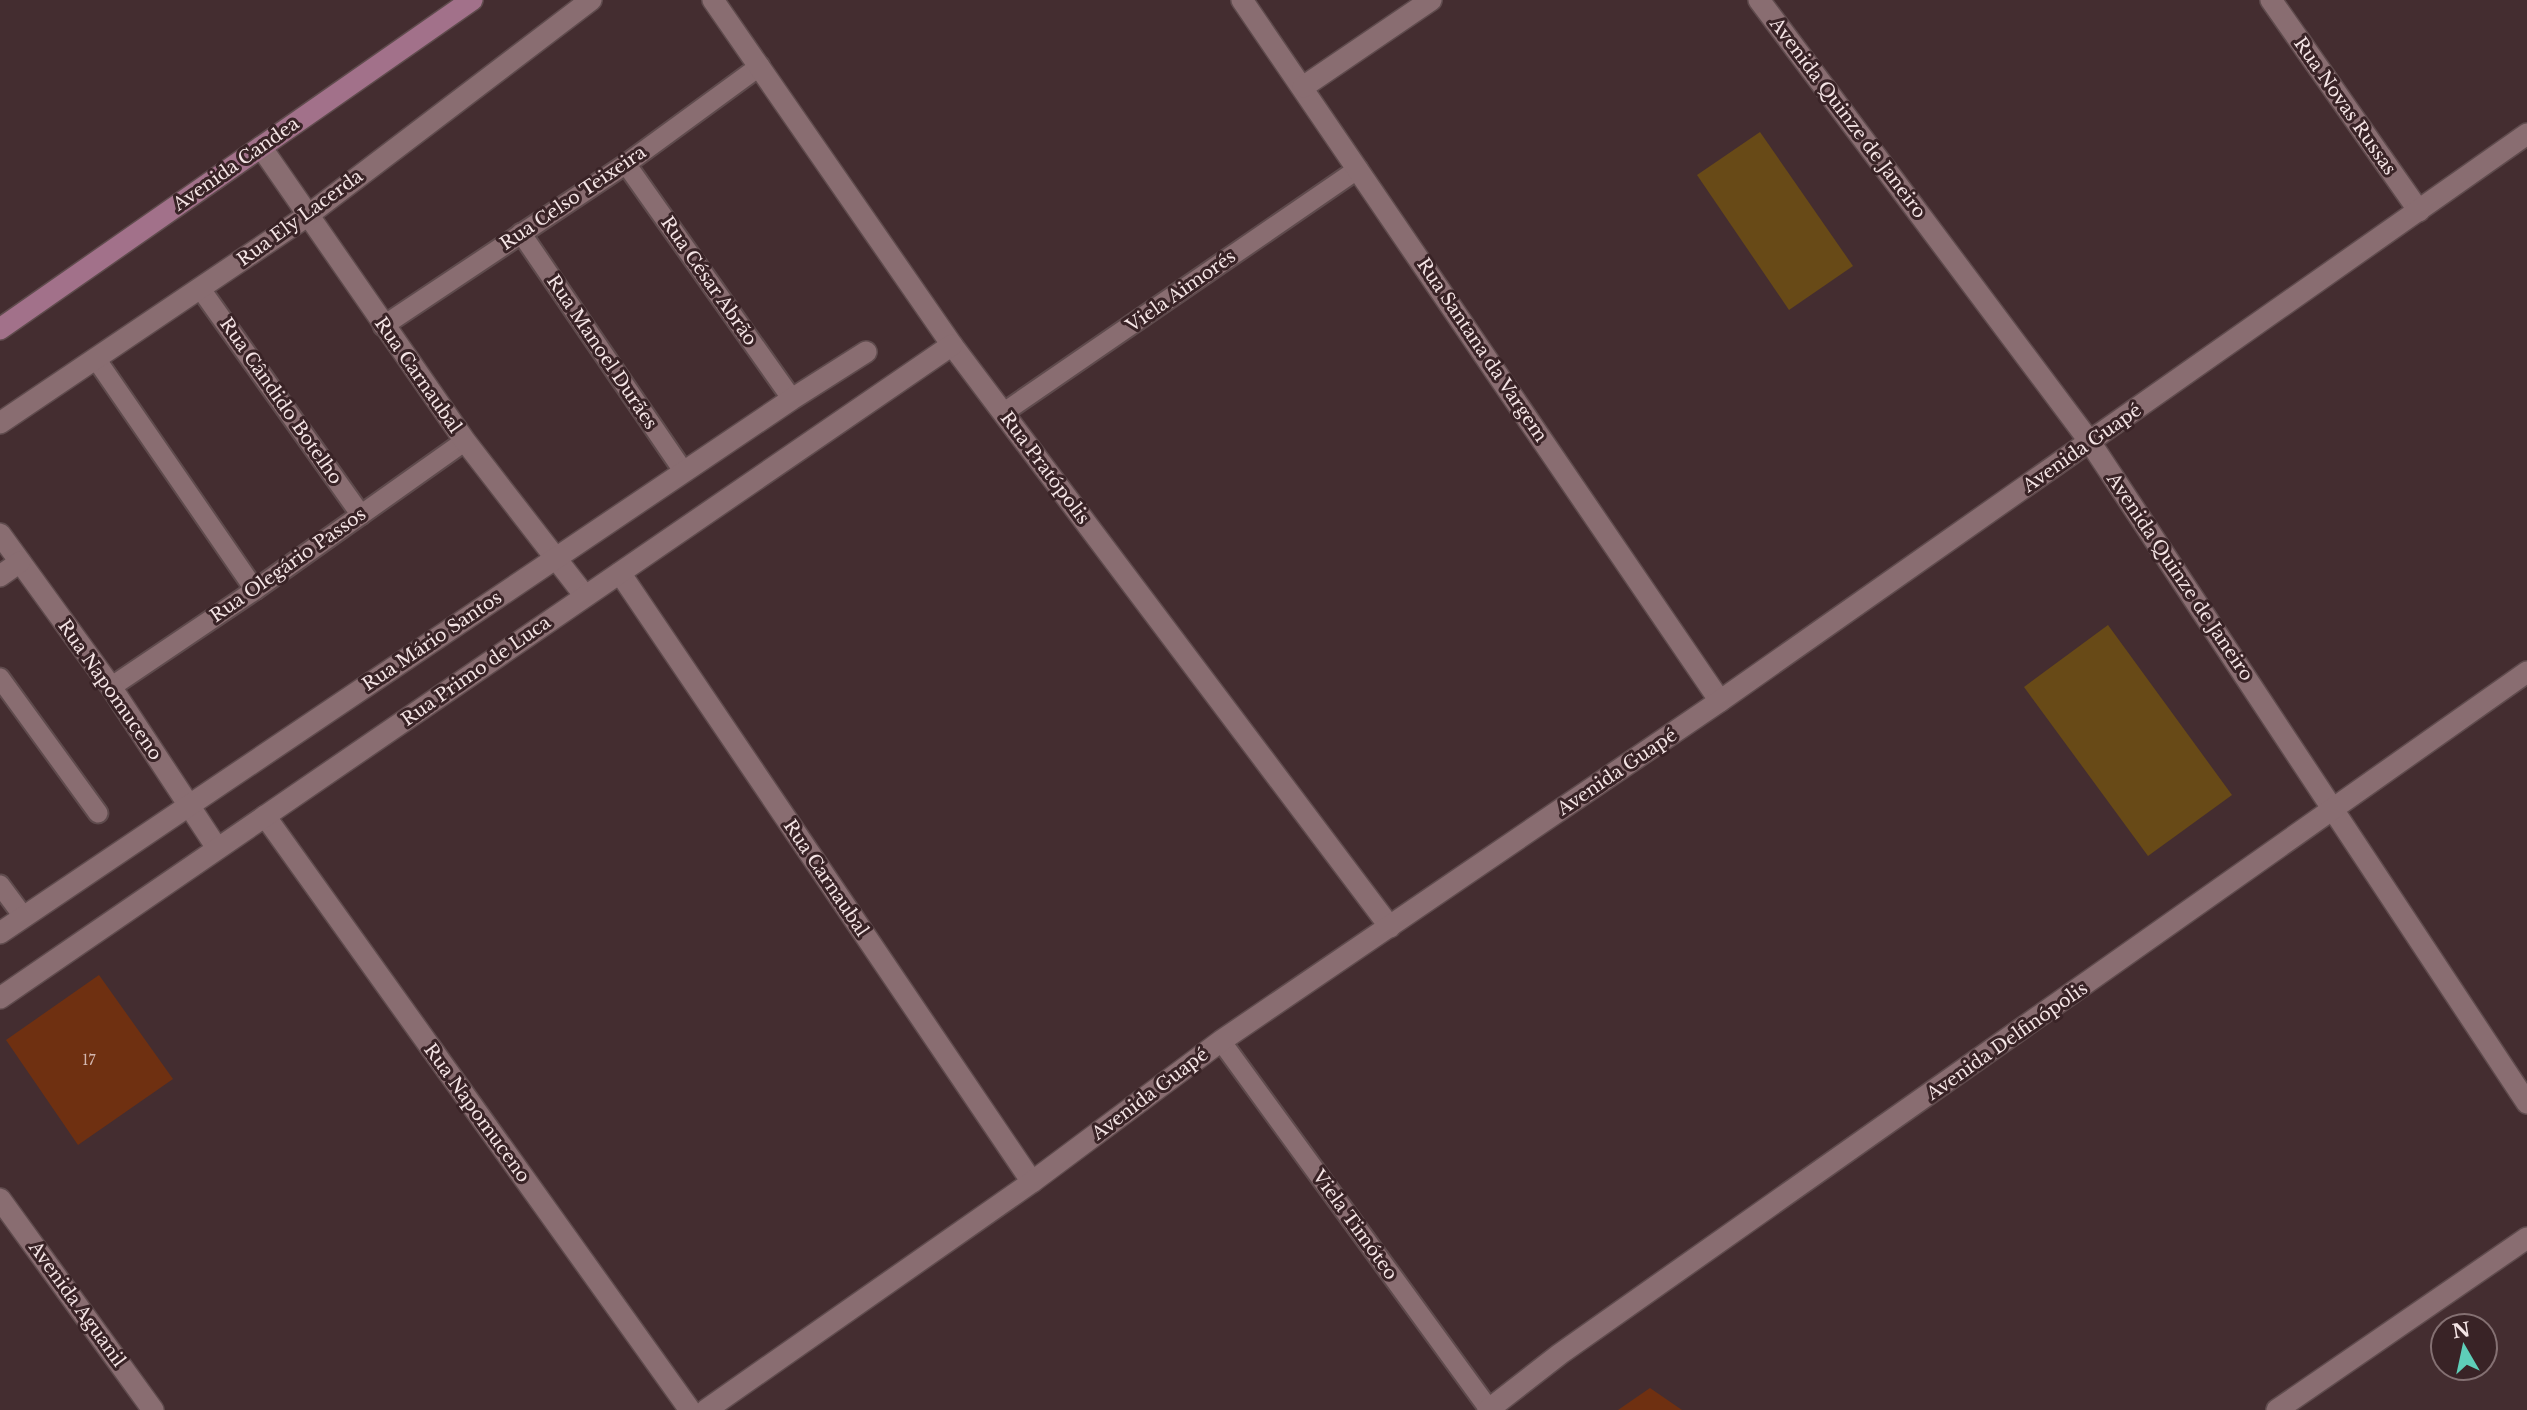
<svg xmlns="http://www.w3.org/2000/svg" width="2527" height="1410" viewBox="0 0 2527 1410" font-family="'Libre Baskerville',serif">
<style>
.green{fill:#684a17}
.building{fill:#6f3011}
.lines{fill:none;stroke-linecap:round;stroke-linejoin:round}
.service-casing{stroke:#5f4b4d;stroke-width:23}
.minor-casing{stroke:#5f4b4d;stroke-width:24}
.secondary-casing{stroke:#5f4b4d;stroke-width:24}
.service{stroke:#896d71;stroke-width:19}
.minor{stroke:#896d71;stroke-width:21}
.secondary{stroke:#a2718a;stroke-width:21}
.labels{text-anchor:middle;stroke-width:6;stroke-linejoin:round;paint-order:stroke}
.number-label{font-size:14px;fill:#d3b7b0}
.street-label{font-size:18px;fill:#f4e4e5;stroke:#392326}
</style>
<rect width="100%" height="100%" fill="#442d30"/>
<!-- green -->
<g class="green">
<path d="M 1760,132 L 1853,266 L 1789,310 L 1697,175 Z"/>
<path d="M 2108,625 L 2232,795 L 2148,856 L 2024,687 Z"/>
</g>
<!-- building -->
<g class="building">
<path d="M 99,975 L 173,1079 L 78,1145 L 6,1040 Z"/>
<path d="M 1650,1388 L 1682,1410 L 1618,1410 Z"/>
</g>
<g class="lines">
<defs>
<g id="service">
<path d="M 626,164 L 792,399"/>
<path d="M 521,233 L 684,472"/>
<path d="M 200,288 L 361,515"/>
<path d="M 383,326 L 626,164 L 760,66"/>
<path d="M 96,359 L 255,590"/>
<path d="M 1003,413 L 1358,169"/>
<path d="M 0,678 L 98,813"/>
<path d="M 111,687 L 255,590 L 465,441"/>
<path d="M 0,885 L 23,916"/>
<path d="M 1221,1041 L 1489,1409"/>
</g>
<g id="minor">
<path d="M 713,0 L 952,345 L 1390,927"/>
<path d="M 1242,0 L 1720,701"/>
<path d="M 1759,0 L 2090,442 L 2527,1103"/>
<path d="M 2271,0 L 2419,211"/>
<path d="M 1303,87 L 1431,0"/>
<path d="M 261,147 L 465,441 L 585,596"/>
<path d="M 0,423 L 307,216 L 591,0"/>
<path d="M 0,534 L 111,687 L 217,848"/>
<path d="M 620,573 L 1032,1182"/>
<path d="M 0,576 L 20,562"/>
<path d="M 265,816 L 690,1410"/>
<path d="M 0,933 L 792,399 L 866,352"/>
<path d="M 0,998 L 952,345"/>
<path d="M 0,1199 L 153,1410"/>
<path d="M 706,1410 L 1032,1182 L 1221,1041 L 1720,701 L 2527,134"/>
<path d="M 1488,1410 L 1560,1354 L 2527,672"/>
<path d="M 2277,1410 L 2527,1238"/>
</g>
<path id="secondary" d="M 0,329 L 472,0"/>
</defs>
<!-- service casing -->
<use href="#service" class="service-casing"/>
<!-- minor casing -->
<use href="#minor" class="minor-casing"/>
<!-- secondary casing -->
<use href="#secondary" class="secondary-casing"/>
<!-- service -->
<use href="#service" class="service"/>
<!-- minor -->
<use href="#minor" class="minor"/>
<!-- secondary -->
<use href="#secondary" class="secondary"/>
</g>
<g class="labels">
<!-- number labels -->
<g class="number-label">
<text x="89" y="1065">17</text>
</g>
<!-- street labels -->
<g class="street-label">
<text transform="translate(2345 106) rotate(55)" y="6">Rua Novas Russas</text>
<text transform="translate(1848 118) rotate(53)" y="6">Avenida Quinze de Janeiro</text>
<text transform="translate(236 164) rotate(-35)" y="6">Avenida Candea</text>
<text transform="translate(573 198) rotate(-34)" y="6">Rua Celso Teixeira</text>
<text transform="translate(300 218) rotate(-36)" y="6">Rua Ely Lacerda</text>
<text transform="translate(709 281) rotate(55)" y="6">Rua César Abrão</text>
<text transform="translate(1181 291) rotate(-35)" y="6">Viela Aimorés</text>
<text transform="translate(1482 350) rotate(56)" y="6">Rua Santana da Vargem</text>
<text transform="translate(602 352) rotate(56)" y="6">Rua Manoel Durães</text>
<text transform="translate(418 375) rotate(55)" y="6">Rua Carnaubal</text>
<text transform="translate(281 401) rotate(55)" y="6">Rua Cândido Botelho</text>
<text transform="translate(2082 448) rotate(-35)" y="6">Avenida Guapé</text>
<text transform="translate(1045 468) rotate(53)" y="6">Rua Pratópolis</text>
<text transform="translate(288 565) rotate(-35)" y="6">Rua Olegário Passos</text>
<text transform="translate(2180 577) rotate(56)" y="6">Avenida Quinze de Janeiro</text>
<text transform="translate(432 641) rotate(-34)" y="6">Rua Mário Santos</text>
<text transform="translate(476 671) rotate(-35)" y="6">Rua Primo de Luca</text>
<text transform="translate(110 690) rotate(55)" y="6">Rua Napomuceno</text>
<text transform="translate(1617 772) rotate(-34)" y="6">Avenida Guapé</text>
<text transform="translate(826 878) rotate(56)" y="6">Rua Carnaubal</text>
<text transform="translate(2007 1041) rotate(-35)" y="6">Avenida Delfinópolis</text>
<text transform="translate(1150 1094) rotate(-37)" y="6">Avenida Guapé</text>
<text transform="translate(477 1113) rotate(54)" y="6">Rua Napomuceno</text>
<text transform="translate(1355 1225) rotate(54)" y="6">Viela Timóteo</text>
<text transform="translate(77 1304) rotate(54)" y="6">Avenida Aguanil</text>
</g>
</g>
<!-- north arrow -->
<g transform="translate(2464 1347) rotate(351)"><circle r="33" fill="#392326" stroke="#847072" stroke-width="2"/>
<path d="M0-5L12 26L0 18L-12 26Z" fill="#5eceb8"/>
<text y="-10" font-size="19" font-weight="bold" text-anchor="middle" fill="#f4e4e5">N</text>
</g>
</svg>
